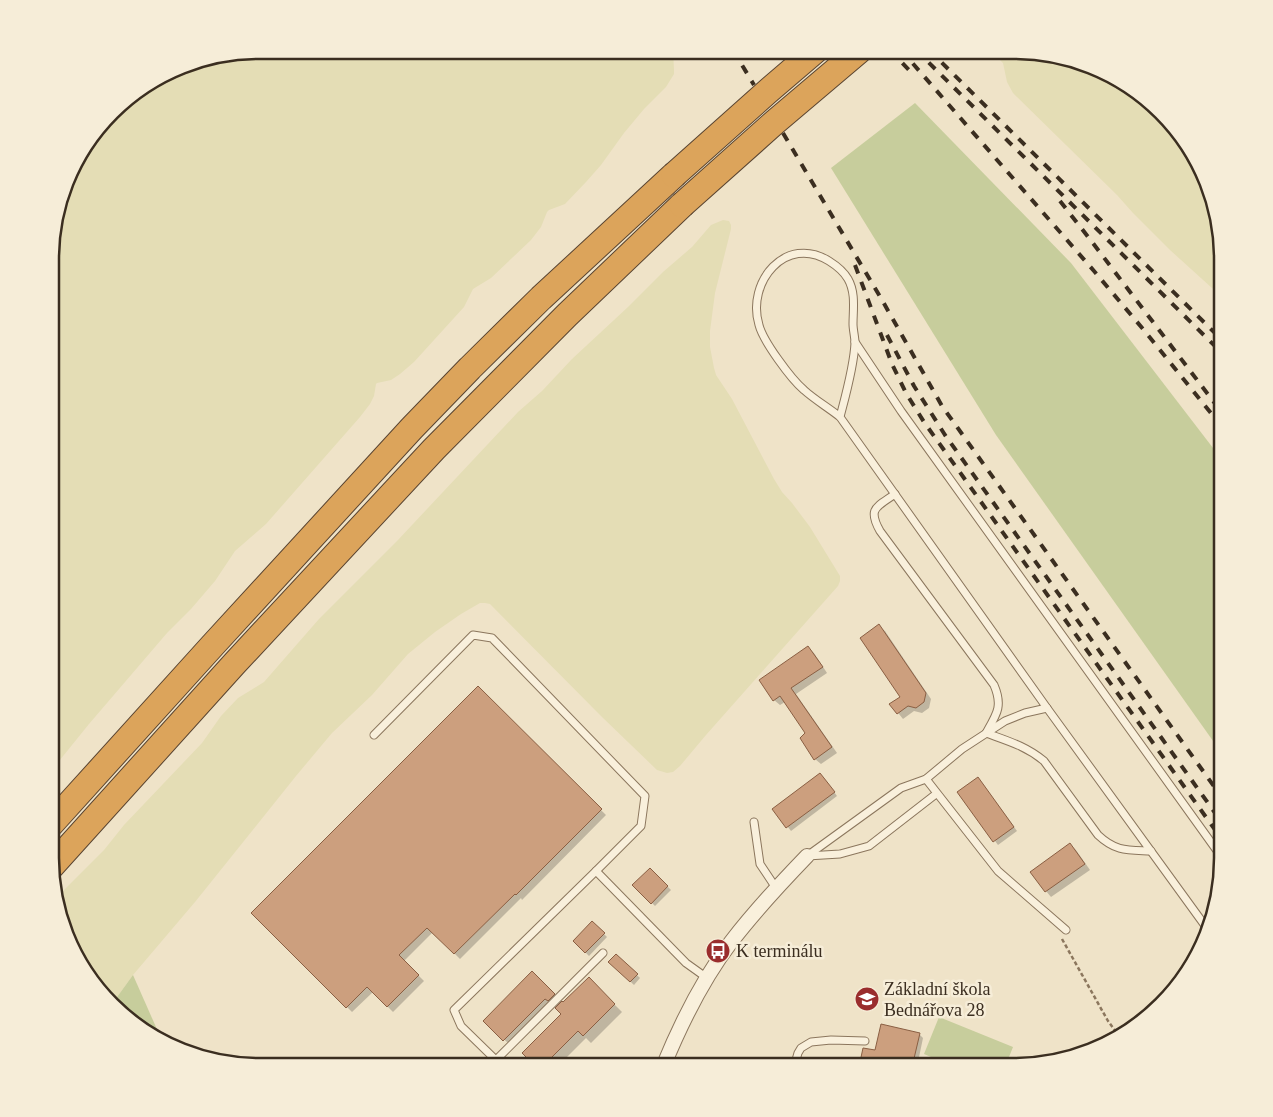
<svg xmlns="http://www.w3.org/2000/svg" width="1273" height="1117" viewBox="0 0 1273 1117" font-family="'Times New Roman',serif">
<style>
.farmland{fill:#e4ddb5}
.green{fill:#c7cd9c}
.shadow{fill:#0003}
.building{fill:#cc9f7e;stroke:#8a5f43}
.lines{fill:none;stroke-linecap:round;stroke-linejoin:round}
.lane-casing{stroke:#8b765d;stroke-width:9}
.street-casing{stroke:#8b765d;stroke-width:16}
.highway-casing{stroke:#594431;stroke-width:27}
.path{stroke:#8b765d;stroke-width:2.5;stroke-dasharray:4 2.5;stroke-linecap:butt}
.lane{stroke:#f9f0dc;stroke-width:7}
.street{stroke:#f9f0dc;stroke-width:14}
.highway{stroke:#dca45b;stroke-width:25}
.rail{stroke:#3b2e20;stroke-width:4;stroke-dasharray:9 9;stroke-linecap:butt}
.highway-bridge-casing{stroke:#594431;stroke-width:27;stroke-linecap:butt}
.highway-bridge{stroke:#dca45b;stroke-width:25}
.labels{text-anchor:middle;stroke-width:5;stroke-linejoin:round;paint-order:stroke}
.poi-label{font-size:18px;fill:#3b2e20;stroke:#f6edd8;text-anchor:start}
.rim{fill:none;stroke:#3b2e20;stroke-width:2.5}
</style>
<rect width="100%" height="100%" fill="#efe3c8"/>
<!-- farmland -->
<g class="farmland">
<path d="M 259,50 L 673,50 L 674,70 L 674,74 L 666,87 L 644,109 L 624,133 L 601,165 L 586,182 L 565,204 L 549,210 L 547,212 L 541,227 L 531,240 L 491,278 L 473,289 L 464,307 L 414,362 L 400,374 L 391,380 L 377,383 L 376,384 L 374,396 L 370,404 L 360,417 L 266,524 L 235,551 L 215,581 L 191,609 L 167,633 L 89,724 L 51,771 L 54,218 L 78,154 L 121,102 L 191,61 Z"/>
<path d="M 987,50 L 1028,50 L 1107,72 L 1171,121 L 1207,179 L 1223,245 L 1223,298 L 1170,250 L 1133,213 L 1117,195 L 1013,93 L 1007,82 L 1003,63 L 1000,60 L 992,55 Z"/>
<path d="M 723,220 L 729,221 L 731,225 L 731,229 L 715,293 L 710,331 L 710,347 L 714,368 L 716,375 L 732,399 L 774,479 L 782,492 L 792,503 L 810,527 L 840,576 L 840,581 L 838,586 L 706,735 L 680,766 L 673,772 L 667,773 L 657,770 L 602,717 L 490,604 L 485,603 L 480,603 L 461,614 L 435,632 L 408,654 L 372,695 L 332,733 L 296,776 L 195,902 L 133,975 L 112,1004 L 102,996 L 66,938 L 56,898 L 104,850 L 124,825 L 202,743 L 221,716 L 238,698 L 264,682 L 319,619 L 397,541 L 518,412 L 542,391 L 572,359 L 628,307 L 663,272 L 692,247 L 711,225 Z"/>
</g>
<!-- green -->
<g class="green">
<path d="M 915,103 L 1071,263 L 1223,461 L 1223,755 L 996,435 L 831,168 Z"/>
<path d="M 133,975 L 163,1043 L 112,1004 Z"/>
<path d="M 939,1017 L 1013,1047 L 1005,1067 L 954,1067 L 924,1054 Z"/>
</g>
<!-- shadow -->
<g class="shadow">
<path d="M 879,626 L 885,631 L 931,699 L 929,708 L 922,713 L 914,711 L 903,719 L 891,704 L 902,697 Z"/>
<path d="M 808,648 L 814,653 L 827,673 L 796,694 L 837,753 L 821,764 L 815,759 L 807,734 L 785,702 L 780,705 L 774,700 Z"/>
<path d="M 478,688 L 606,815 L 522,900 L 521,898 L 460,959 L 433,932 L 404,961 L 424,981 L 393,1012 L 373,992 L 352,1012 L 253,913 Z"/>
<path d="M 824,778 L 837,796 L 791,831 L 774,809 Z"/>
<path d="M 981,782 L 1017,831 L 998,845 L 959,792 Z"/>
<path d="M 1070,845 L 1076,850 L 1090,870 L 1051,897 L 1046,891 Z"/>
<path d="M 650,869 L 671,890 L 655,906 L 634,885 Z"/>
<path d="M 592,922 L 607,937 L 589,956 L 574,941 Z"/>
<path d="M 616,955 L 640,978 L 634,985 L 610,962 Z"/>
<path d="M 532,973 L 559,1000 L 510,1045 L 485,1021 Z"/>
<path d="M 589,979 L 622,1012 L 591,1043 L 586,1038 L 557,1067 L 537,1067 L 563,1014 Z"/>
<path d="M 919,1034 L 923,1038 L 917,1067 L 860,1067 L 864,1050 L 876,1051 Z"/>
</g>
<!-- building -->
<g class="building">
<path d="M 879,624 L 926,693 L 924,702 L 916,708 L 908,706 L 897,714 L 889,704 L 900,697 L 860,638 Z"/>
<path d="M 808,646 L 823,667 L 791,688 L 832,747 L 814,760 L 800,738 L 805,733 L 780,696 L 773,701 L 759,680 Z"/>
<path d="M 478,686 L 602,809 L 516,895 L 515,894 L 454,954 L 427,928 L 399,955 L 419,975 L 387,1007 L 367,987 L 346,1008 L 251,913 Z"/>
<path d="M 820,773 L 835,792 L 786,828 L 772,809 Z"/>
<path d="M 978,777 L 1014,827 L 993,842 L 957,792 Z"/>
<path d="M 1070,843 L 1085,864 L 1045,892 L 1030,872 Z"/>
<path d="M 650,868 L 668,886 L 651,904 L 632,885 Z"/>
<path d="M 592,921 L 605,933 L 585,953 L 573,941 Z"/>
<path d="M 616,954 L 638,974 L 630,982 L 608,962 Z"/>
<path d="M 532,971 L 555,994 L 548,1001 L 545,999 L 503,1041 L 483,1021 Z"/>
<path d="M 589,977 L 615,1004 L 583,1036 L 578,1031 L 542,1067 L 536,1067 L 522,1053 L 561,1014 L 555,1008 L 562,1001 L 563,1002 Z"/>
<path d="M 881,1024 L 920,1033 L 912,1067 L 886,1067 L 860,1062 L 863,1048 L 875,1050 Z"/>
</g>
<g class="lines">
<defs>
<g id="lane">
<path d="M 855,342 L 901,411 L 1223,859"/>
<path d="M 840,417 C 846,394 854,366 855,343 C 855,337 853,330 853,324 C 853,310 856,293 848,279 C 844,272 837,266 829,261 C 786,234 746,282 759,325 C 763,341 791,379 804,390 C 815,400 829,408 840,417 L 1047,708 L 1206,927 L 1207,929"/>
<path d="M 895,494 C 877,507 867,508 880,531 L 994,685 C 1003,706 997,714 986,733 C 1008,741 1026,746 1044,761 L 1098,835 C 1116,852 1128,850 1151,851"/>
<path d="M 374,735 L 473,635 L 492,638 L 645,796 L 641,826 L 596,871"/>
<path d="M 926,779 L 998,871 L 1066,930"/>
<path d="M 754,822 L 760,864 L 776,888"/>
<path d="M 807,856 L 901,788 L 926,779 L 962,749 L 1005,721 L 1025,713 L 1047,708"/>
<path d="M 807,856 L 840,854 L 869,846 L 936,794"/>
<path d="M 496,1060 L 603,953"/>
<path d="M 503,1067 L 461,1026 L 454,1010 L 596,871 L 686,963 L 707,978"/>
<path d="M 794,1067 L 798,1053 L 801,1048 L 811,1042 L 831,1040 L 865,1041"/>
</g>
<path id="street" d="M 663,1067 C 681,1023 702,980 731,942 C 754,912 780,884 807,856"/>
<g id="highway">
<path d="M 51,824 L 212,646 L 412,428 L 470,368 L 541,298 L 674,175"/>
<path d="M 50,868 L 235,663 L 434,449 L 567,315 L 682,205"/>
</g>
</defs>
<!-- lane casing -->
<use href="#lane" class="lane-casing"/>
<!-- street casing -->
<use href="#street" class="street-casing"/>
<!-- highway casing -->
<use href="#highway" class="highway-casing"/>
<!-- path -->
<path class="path" d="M 1062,939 L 1108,1021 L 1119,1036"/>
<!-- lane -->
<use href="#lane" class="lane"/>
<!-- street -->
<use href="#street" class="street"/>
<!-- highway -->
<use href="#highway" class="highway"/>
<!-- rail -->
<g class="rail">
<path d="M 733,50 L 754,85"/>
<path d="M 890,50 L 910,71"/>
<path d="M 901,50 L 1094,271 L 1143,329 L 1223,428"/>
<path d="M 916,50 L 1223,354"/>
<path d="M 929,50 L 1223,341"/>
<path d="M 783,133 L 882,300 L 942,406 L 1223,799"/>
<path d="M 1060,201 L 1089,238 L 1223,414"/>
<path d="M 855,265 L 892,364 L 906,393 L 924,422 L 1223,841"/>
<path d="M 887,335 L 914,386 L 945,435 L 1223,824"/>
</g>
<defs>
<g id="highway-bridge">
<path d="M 674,175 L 767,92 L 816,50"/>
<path d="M 682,205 L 775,122 L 860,50"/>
</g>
</defs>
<!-- highway-bridge casing -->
<use href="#highway-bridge" class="highway-bridge-casing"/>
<!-- highway-bridge -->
<use href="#highway-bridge" class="highway-bridge"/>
</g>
<!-- icons -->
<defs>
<symbol id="bus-disc" viewBox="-11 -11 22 22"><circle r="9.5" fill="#9a2d2d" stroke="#f6edd8"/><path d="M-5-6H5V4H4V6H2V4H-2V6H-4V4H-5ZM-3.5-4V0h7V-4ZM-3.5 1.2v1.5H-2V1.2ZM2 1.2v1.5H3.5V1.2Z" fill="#fff"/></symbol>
<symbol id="school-disc" viewBox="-11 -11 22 22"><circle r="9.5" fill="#9a2d2d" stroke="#f6edd8"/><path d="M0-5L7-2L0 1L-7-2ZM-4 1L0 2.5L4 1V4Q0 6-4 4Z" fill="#fff"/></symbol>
</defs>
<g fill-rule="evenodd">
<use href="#bus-disc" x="704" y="937" width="28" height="28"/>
<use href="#school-disc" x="853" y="985" width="28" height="28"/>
</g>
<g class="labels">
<!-- poi labels -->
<g class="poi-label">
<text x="736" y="957">K terminálu</text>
<text x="884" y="995">Základní škola<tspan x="884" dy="21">Bednářova 28</tspan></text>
</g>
</g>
<!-- crop -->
<path d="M0 0H1273V1117H0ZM259 59H1014A200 200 0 0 1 1214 259V858A200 200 0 0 1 1014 1058H259A200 200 0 0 1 59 858V259A200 200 0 0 1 259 59Z" fill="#f6edd8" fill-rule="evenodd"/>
<path class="rim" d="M259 59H1014A200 200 0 0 1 1214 259V858A200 200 0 0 1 1014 1058H259A200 200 0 0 1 59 858V259A200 200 0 0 1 259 59Z"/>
</svg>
